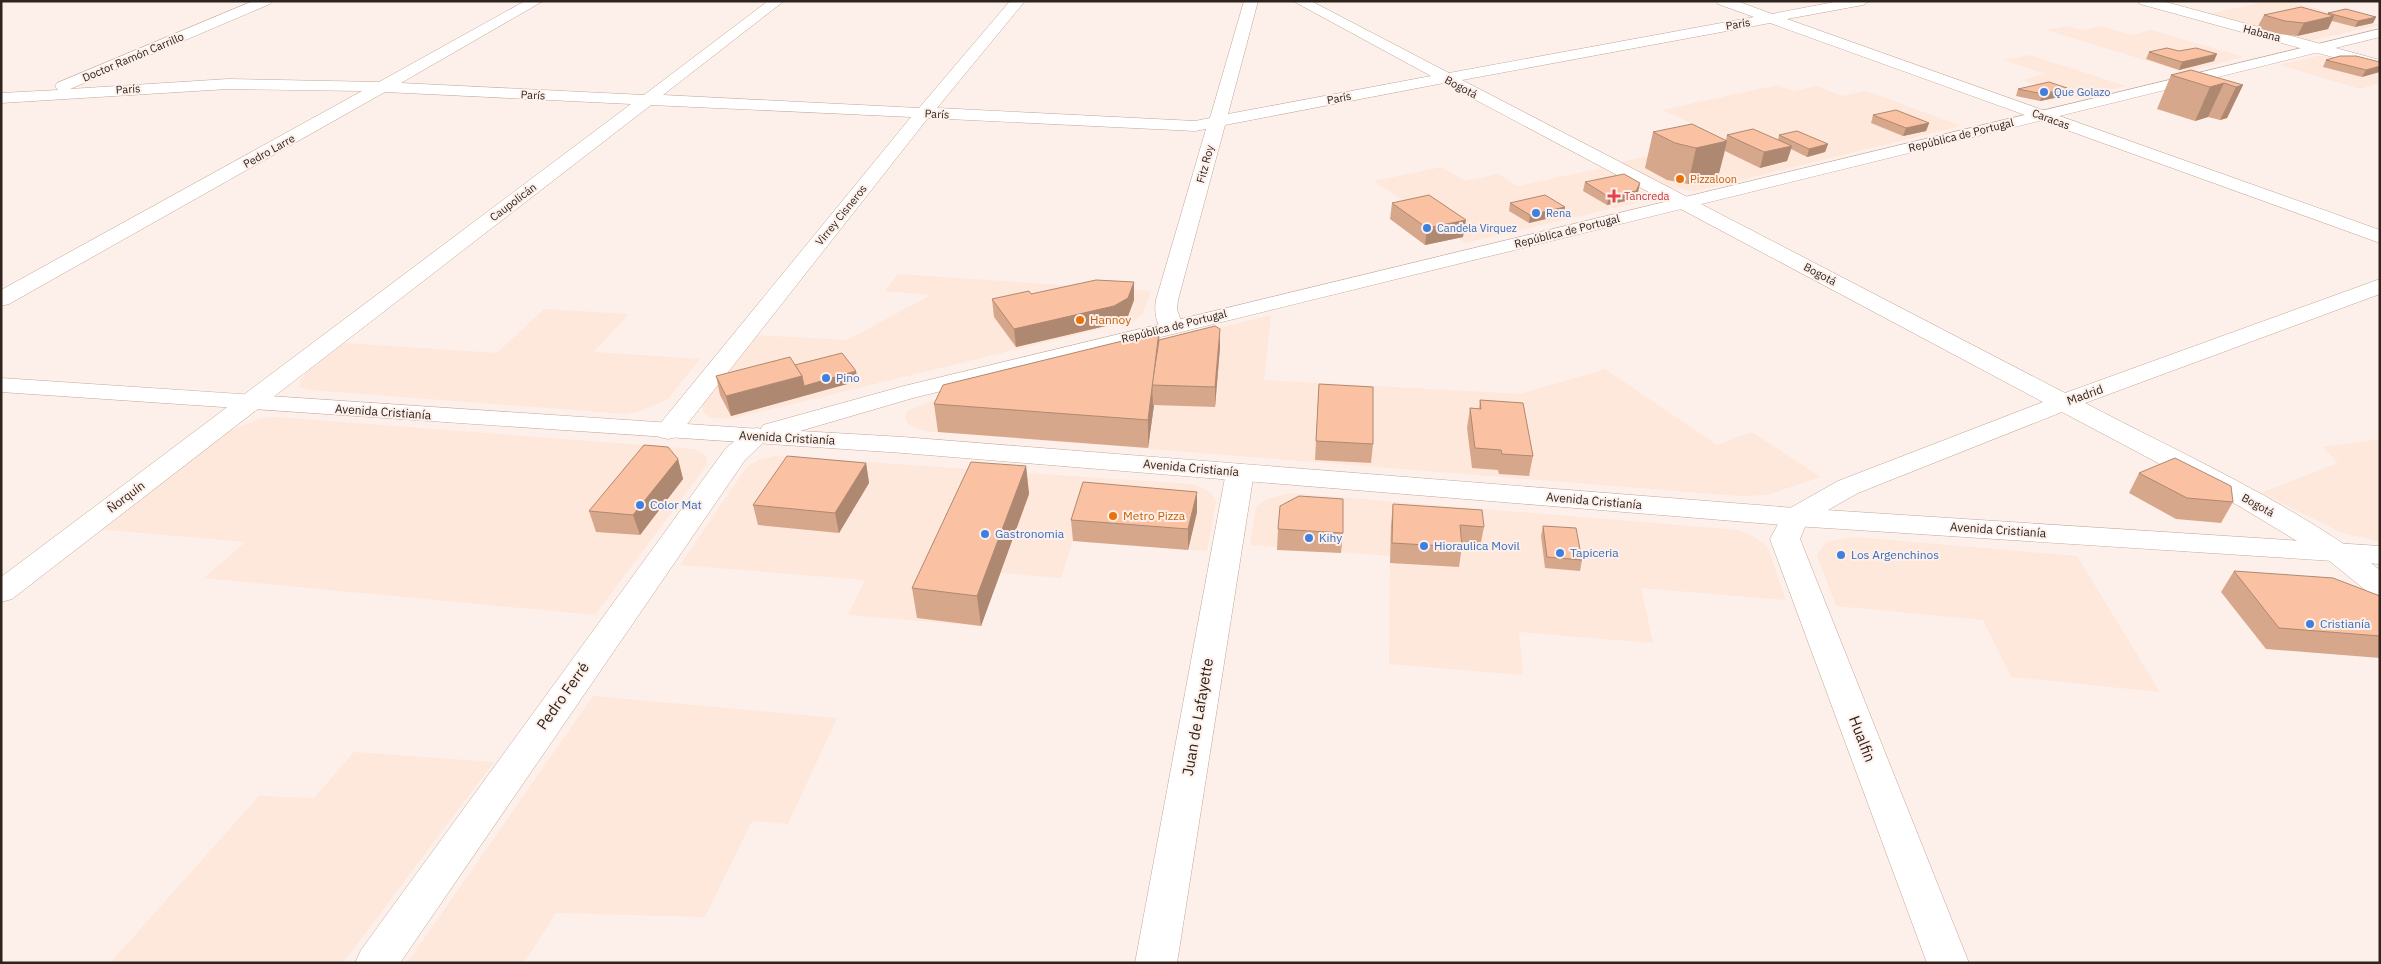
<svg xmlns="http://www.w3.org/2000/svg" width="2381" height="964" viewBox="0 0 2381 964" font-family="'IBM Plex Sans',sans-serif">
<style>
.built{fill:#fee7db}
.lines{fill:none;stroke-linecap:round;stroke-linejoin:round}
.minor-casing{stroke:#c2a696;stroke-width:1}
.secondary-casing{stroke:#c2a696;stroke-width:1}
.minor{fill:#fff;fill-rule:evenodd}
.secondary{fill:#fff;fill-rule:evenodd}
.wall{fill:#d7a78b}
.shaded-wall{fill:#af8871}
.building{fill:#fac2a2;stroke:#af8871}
.shop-dot{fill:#3f7fe0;stroke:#fdf0ea;stroke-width:2}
.food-dot{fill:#e8710a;stroke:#fdf0ea;stroke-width:2}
.health-dot{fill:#e0444e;stroke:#fdf0ea;stroke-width:2}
.labels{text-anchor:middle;stroke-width:4;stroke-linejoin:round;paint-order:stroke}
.far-street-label{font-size:11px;fill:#2e231d;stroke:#fdf0ea}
.far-shop-label{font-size:11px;fill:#366cbe;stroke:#fdf0ea;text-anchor:start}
.far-food-label{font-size:11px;fill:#c56008;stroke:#fdf0ea;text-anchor:start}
.far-health-label{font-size:11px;fill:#be3a42;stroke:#fdf0ea;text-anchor:start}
.food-label{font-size:12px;fill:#c56008;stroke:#fdf0ea;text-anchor:start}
.shop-label{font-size:12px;fill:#366cbe;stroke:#fdf0ea;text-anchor:start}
.street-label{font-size:12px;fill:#2e231d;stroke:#fdf0ea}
.near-street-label{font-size:15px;fill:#2e231d;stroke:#fdf0ea}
</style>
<rect width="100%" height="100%" fill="#fdf0ea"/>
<!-- built -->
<g class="built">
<path d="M 2269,1 L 2288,1 L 2380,25 L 2309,41 L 2209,14 Z"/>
<path d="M 2067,26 L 2081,30 L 2102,26 L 2131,35 L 2151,30 L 2244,57 L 2183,72 L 2047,30 Z"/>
<path d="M 2030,55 L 2126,86 L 2076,98 L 2023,80 L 2045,74 L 2004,60 Z"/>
<path d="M 2317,56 L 2340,57 L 2380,68 L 2380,83 L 2360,89 L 2280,65 Z"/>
<path d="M 1777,85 L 1793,91 L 1817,86 L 1842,96 L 1867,91 L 1961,126 L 1696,191 L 1665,187 L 1618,163 L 1724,138 L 1662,110 Z"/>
<path d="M 1442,167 L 1465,181 L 1498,174 L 1518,186 L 1602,168 L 1652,197 L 1648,200 L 1465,243 L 1374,181 Z"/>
<path d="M 898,274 L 1151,291 L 1142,315 L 1133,321 L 731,419 L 711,418 L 703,412 L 702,403 L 752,335 L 847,340 L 931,295 L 885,291 Z"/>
<path d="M 544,309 L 629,314 L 594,352 L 700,359 L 667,400 L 640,411 L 626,414 L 311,390 L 299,387 L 300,380 L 307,372 L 344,343 L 497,353 Z"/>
<path d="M 1271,315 L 1264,380 L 1521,394 L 1605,369 L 1717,445 L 1752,432 L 1821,477 L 1767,495 L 1740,496 L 924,431 L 908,424 L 905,417 L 907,411 L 941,397 Z"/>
<path d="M 276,417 L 695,449 L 703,453 L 707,458 L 707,465 L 595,615 L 204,578 L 245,542 L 97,529 L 224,433 L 259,419 Z"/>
<path d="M 2380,439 L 2380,542 L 2340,532 L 2261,493 L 2338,463 L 2323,447 Z"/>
<path d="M 775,456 L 1191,484 L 1201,487 L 1212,494 L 1216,502 L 1207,551 L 1073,541 L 1061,578 L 1001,573 L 981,626 L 848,615 L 865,580 L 680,565 L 746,468 L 760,459 Z"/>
<path d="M 1289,493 L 1738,530 L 1753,536 L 1767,546 L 1786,600 L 1641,588 L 1653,643 L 1519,632 L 1523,675 L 1389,664 L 1390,556 L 1250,545 L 1256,507 L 1264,500 Z"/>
<path d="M 1855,537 L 2077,556 L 2160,692 L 2011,677 L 1983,620 L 1836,606 L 1817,555 L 1826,542 Z"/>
<path d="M 593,696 L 837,718 L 788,824 L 752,821 L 705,917 L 556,913 L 524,963 L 407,963 Z"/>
<path d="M 354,752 L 494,762 L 343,963 L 110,963 L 259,796 L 314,798 Z"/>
</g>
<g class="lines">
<defs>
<g id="minor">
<path d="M 253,1 L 272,1 L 270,4 L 70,89 L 228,79 L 379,82 L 525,1 L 543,1 L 401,83 L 644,95 L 768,1 L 784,1 L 663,95 L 919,108 L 1010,1 L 1025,1 L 937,108 L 1195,121 L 1210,118 L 1244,1 L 1258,1 L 1228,114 L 1431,76 L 1293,1 L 1311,1 L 1449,73 L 1754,17 L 1718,4 L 1716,1 L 1737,1 L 1772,14 L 1839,1 L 1870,1 L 1863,5 L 1787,19 L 2380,230 L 2380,243 L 1770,23 L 1462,80 L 2065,393 L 2380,279 L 2380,294 L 2085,403 C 2184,455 2291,502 2380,570 L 2380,596 L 2369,593 L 2327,559 L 2239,506 L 2062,412 L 1858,493 L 1807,522 L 1800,539 L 1969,963 L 1927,963 L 1770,539 L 1785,511 L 1838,481 L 2043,402 L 1444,83 L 1225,125 L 1178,300 L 1177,309 L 1183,327 L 1179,332 L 1171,334 L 1163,332 C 1156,323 1154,311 1156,300 L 1206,129 L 1195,131 L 928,118 L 677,437 L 668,439 L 659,437 L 655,431 L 659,425 L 911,117 L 651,105 L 12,599 L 1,602 L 1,577 L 631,104 L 385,92 L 9,304 L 1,306 L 1,290 L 362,91 L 228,89 L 1,103 L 1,93 L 58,90 L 55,86 L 57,83 Z"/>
<path d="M 2138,1 L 2162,1 L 2380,60 L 2380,70 L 2140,4 Z"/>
<path d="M 757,428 L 766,430 L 770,436 L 745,460 L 400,963 L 355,963 L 361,950 L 726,448 L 748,430 Z"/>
<path d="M 1240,464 L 1250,466 L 1254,472 L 1177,963 L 1135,963 L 1226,472 L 1230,466 Z"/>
</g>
<path id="secondary" d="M 2380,29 L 2380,37 L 1173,334 L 913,398 L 800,431 L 903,437 L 1795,508 L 2380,546 L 2380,564 L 1795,526 L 903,453 L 1,392 L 1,378 L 761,429 L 763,425 L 904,386 Z"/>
</defs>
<!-- minor casing -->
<use href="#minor" class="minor-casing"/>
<!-- secondary casing -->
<use href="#secondary" class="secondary-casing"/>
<!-- minor -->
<use href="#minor" class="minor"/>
<!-- secondary -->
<use href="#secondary" class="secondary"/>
</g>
<!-- wall -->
<g class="wall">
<path d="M 2328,13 L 2376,17 L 2373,23 L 2355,27 L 2332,21 L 2328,29 L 2297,36 L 2279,34 L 2257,28 L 2264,15 L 2328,14 Z"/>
<path d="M 2179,51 L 2214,61 L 2179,70 L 2146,59 L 2149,52 Z"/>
<path d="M 2326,60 L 2380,62 L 2362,77 L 2323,67 Z"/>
<path d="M 2171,75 L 2243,85 L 2227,118 L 2220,120 L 2208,117 L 2195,121 L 2157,109 Z"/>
<path d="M 2067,88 L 2064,96 L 2040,101 L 2016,96 L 2018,89 Z"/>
<path d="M 1873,115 L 1929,123 L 1926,131 L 1903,136 L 1871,123 Z"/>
<path d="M 1653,132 L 1726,140 L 1727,135 L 1778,140 L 1779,135 L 1828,144 L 1825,152 L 1807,157 L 1791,149 L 1787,161 L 1760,168 L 1725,151 L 1718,177 L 1688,184 L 1667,180 L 1645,168 Z"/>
<path d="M 1585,182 L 1640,183 L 1638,192 L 1635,199 L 1607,205 L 1583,191 Z"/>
<path d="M 1392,203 L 1463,237 L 1425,245 L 1390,219 Z"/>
<path d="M 1510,203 L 1565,207 L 1563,215 L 1529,223 L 1509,211 Z"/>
<path d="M 1031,294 L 1134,300 L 1128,316 L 1114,324 L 1016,347 L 994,317 L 992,299 Z"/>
<path d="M 1159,340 L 1220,347 L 1215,407 L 1154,405 L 1148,448 L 938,432 L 934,404 Z"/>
<path d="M 795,365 L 858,381 L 731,416 L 720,395 L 716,376 Z"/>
<path d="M 1319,384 L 1373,444 L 1371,463 L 1315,460 Z"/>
<path d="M 1480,400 L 1533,456 L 1529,476 L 1499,474 L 1498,470 L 1472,468 L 1467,428 L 1470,408 L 1479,409 Z"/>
<path d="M 678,459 L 683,479 L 640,535 L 596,532 L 589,511 Z"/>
<path d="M 866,463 L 869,483 L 839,533 L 758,525 L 753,505 Z"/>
<path d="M 1026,466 L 1029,494 L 981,626 L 917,618 L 912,588 Z"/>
<path d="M 2139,473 L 2233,502 L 2221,523 L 2176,519 L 2129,493 Z"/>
<path d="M 1393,504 L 1484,527 L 1480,547 L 1462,546 L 1459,567 L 1390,563 L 1391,525 Z"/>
<path d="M 1197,512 L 1188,550 L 1073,541 L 1071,520 Z"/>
<path d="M 1543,526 L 1582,560 L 1580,571 L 1545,568 L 1541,536 Z"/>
<path d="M 1278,529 L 1343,533 L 1341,553 L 1277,550 Z"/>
<path d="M 2234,571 L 2380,596 L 2380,658 L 2266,649 L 2221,592 Z"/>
</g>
<!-- shaded-wall -->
<g class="shaded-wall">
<path d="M 2334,16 L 2328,29 L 2297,36 L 2304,23 Z"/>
<path d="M 2376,17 L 2373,23 L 2355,27 L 2358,21 Z"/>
<path d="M 2217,54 L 2214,61 L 2179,70 L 2182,62 Z"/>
<path d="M 2380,66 L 2380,72 L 2362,77 L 2366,70 Z"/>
<path d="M 2224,83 L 2208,117 L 2195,121 L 2210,87 Z"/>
<path d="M 2243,85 L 2227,118 L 2220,120 L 2236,87 Z"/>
<path d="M 2067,88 L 2064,96 L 2040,101 L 2043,94 Z"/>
<path d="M 1929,123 L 1926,131 L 1903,136 L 1906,128 Z"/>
<path d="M 1727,141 L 1718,177 L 1688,184 L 1696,148 Z"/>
<path d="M 1828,144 L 1825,152 L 1807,157 L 1809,149 Z"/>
<path d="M 1792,146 L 1787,161 L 1760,168 L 1764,152 Z"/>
<path d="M 1640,183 L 1638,192 L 1635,199 L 1607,205 L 1609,197 Z"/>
<path d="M 1565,207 L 1563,215 L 1529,223 L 1530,215 Z"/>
<path d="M 1466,220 L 1463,237 L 1425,245 L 1427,228 Z"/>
<path d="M 1134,282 L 1134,300 L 1128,316 L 1114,324 L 1016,347 L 1014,329 Z"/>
<path d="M 1220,329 L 1220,347 L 1215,407 L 1215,387 Z"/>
<path d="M 1159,332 L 1160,358 L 1152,385 L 1153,405 L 1154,405 L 1148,448 L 1148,420 Z"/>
<path d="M 856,371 L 858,381 L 731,416 L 726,396 L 802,376 Z"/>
<path d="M 678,459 L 683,479 L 640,535 L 633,515 Z"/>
<path d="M 866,463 L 869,483 L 839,533 L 835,513 Z"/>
<path d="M 1026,466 L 1029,494 L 981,626 L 977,596 Z"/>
<path d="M 1197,492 L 1197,512 L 1188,550 L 1188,529 Z"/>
</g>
<!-- building -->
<g class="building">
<path d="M 2301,7 L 2334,16 L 2304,23 L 2285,21 L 2264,15 Z"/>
<path d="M 2346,9 L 2376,17 L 2358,21 L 2328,13 Z"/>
<path d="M 2167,48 L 2179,51 L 2196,48 L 2217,54 L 2182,62 L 2149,52 Z"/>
<path d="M 2340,56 L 2356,56 L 2380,62 L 2380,66 L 2366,70 L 2326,60 Z"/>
<path d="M 2191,70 L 2243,85 L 2236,87 L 2224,83 L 2210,87 L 2171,75 Z"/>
<path d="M 2049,82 L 2067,88 L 2043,94 L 2018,89 Z"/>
<path d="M 1896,110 L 1929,123 L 1906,128 L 1873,115 Z"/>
<path d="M 1692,124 L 1727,141 L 1696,148 L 1675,143 L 1653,132 Z"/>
<path d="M 1753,129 L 1792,146 L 1764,152 L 1727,135 Z"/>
<path d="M 1797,131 L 1828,144 L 1809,149 L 1779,135 Z"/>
<path d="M 1624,174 L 1640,183 L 1636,191 L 1609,197 L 1585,182 Z"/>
<path d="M 1429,195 L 1466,220 L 1427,228 L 1392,203 Z"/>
<path d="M 1545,195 L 1565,207 L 1530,215 L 1510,203 Z"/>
<path d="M 1096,280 L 1134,282 L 1128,298 L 1114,306 L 1014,329 L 992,299 L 1029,291 L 1031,294 Z"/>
<path d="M 1215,326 L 1220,329 L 1215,387 L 1152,385 L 1159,340 Z"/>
<path d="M 1159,332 L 1148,420 L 934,404 L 943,385 Z"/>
<path d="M 842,353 L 856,371 L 804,386 L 802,376 L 795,365 Z"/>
<path d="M 790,357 L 802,376 L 726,396 L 716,376 Z"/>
<path d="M 1319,384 L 1373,387 L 1373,444 L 1316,441 Z"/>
<path d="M 1480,400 L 1523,403 L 1533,456 L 1502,454 L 1501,450 L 1475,448 L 1470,408 L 1481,409 Z"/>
<path d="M 644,445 L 668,447 L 678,459 L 633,515 L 589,511 Z"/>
<path d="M 787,456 L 866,463 L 835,513 L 753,505 Z"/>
<path d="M 2175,458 L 2231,486 L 2233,502 L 2187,498 L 2139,473 Z"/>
<path d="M 971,462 L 1026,466 L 977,596 L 912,588 Z"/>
<path d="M 1083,482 L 1197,492 L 1188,529 L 1071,520 Z"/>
<path d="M 1299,496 L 1343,499 L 1343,533 L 1278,529 L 1280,506 Z"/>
<path d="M 1393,504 L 1482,510 L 1484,527 L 1460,525 L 1462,547 L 1392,543 Z"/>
<path d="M 1543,526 L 1576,528 L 1582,560 L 1547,557 Z"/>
<path d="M 2234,571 L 2333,578 L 2380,596 L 2380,636 L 2279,628 Z"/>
</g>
<!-- markers -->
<g class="shop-dot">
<circle cx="2044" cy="92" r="5"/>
<circle cx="1536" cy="213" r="5"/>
<circle cx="1427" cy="228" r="5"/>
<circle cx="826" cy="378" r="5"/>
<circle cx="640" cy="505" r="5"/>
<circle cx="985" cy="534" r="5"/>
<circle cx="1309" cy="538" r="5"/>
<circle cx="1424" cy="546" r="5"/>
<circle cx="1560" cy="553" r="5"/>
<circle cx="1841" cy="555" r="5"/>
<circle cx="2310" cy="624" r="5"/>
</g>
<g class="food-dot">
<circle cx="1680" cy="179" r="5"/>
<circle cx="1080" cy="320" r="5"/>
<circle cx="1113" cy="516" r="5"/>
</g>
<path class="health-dot" d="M1611.5 188.5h5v5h5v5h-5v5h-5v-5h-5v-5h5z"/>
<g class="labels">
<!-- far-street labels -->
<g class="far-street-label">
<text transform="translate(1738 24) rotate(-10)" y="4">París</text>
<text transform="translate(2262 33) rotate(15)" y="4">Habana</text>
<text transform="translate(133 57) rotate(-23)" y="4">Doctor Ramón Carrillo</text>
<text transform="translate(1461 87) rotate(28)" y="4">Bogotá</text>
<text transform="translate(128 89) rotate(-4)" y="4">París</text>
<text transform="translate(533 95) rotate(3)" y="4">París</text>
<text transform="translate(1339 98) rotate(-11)" y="4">París</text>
<text transform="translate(937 114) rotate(3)" y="4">París</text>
<text transform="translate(2051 119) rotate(20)" y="4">Caracas</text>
<text transform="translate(1961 135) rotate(-14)" y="4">República de Portugal</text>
<text transform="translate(269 151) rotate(-29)" y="4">Pedro Larre</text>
<text transform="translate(1205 164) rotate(-75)" y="4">Fitz Roy</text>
<text transform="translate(513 202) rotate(-37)" y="4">Caupolicán</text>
<text transform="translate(841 215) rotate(-51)" y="4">Virrey Cisneros</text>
<text transform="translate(1567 231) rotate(-14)" y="4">República de Portugal</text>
<text transform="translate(1820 274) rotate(28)" y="4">Bogotá</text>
<text transform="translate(1174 326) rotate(-14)" y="4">República de Portugal</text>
<text transform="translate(2258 505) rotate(29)" y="4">Bogotá</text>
</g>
<!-- far-shop labels -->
<g class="far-shop-label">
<text x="2054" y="96">Que Golazo</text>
<text x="1546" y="217">Rena</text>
<text x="1437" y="232">Candela Virquez</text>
</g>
<!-- far-food labels -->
<g class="far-food-label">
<text x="1690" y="183">Pizzaloon</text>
</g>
<!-- far-health labels -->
<g class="far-health-label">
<text x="1624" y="200">Tancreda</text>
</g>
<!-- food labels -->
<g class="food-label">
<text x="1090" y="324">Hannoy</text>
<text x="1123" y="520">Metro Pizza</text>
</g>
<!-- shop labels -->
<g class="shop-label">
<text x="836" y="382">Pino</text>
<text x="650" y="509">Color Mat</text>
<text x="995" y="538">Gastronomia</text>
<text x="1319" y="542">Kihy</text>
<text x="1434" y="550">Hioraulica Movil</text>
<text x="1570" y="557">Tapiceria</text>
<text x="1851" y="559">Los Argenchinos</text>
<text x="2320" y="628">Cristianía</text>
</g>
<!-- street labels -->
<g class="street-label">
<text transform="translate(2085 395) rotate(-20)" y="4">Madrid</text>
<text transform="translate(383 412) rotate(4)" y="4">Avenida Cristianía</text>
<text transform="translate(787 438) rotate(3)" y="4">Avenida Cristianía</text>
<text transform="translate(1191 468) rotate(5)" y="4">Avenida Cristianía</text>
<text transform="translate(126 497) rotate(-37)" y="4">Ñorquín</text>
<text transform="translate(1594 501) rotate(5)" y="4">Avenida Cristianía</text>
<text transform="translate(1998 530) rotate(4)" y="4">Avenida Cristianía</text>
</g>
<!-- near-street labels -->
<g class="near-street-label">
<text transform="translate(563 696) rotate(-55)" y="5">Pedro Ferré</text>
<text transform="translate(1198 717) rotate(-80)" y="5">Juan de Lafayette</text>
<text transform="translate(1862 739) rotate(69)" y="5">Hualfin</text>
</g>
</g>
<!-- border -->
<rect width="2381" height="964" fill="none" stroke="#2e231d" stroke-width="5"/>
</svg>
